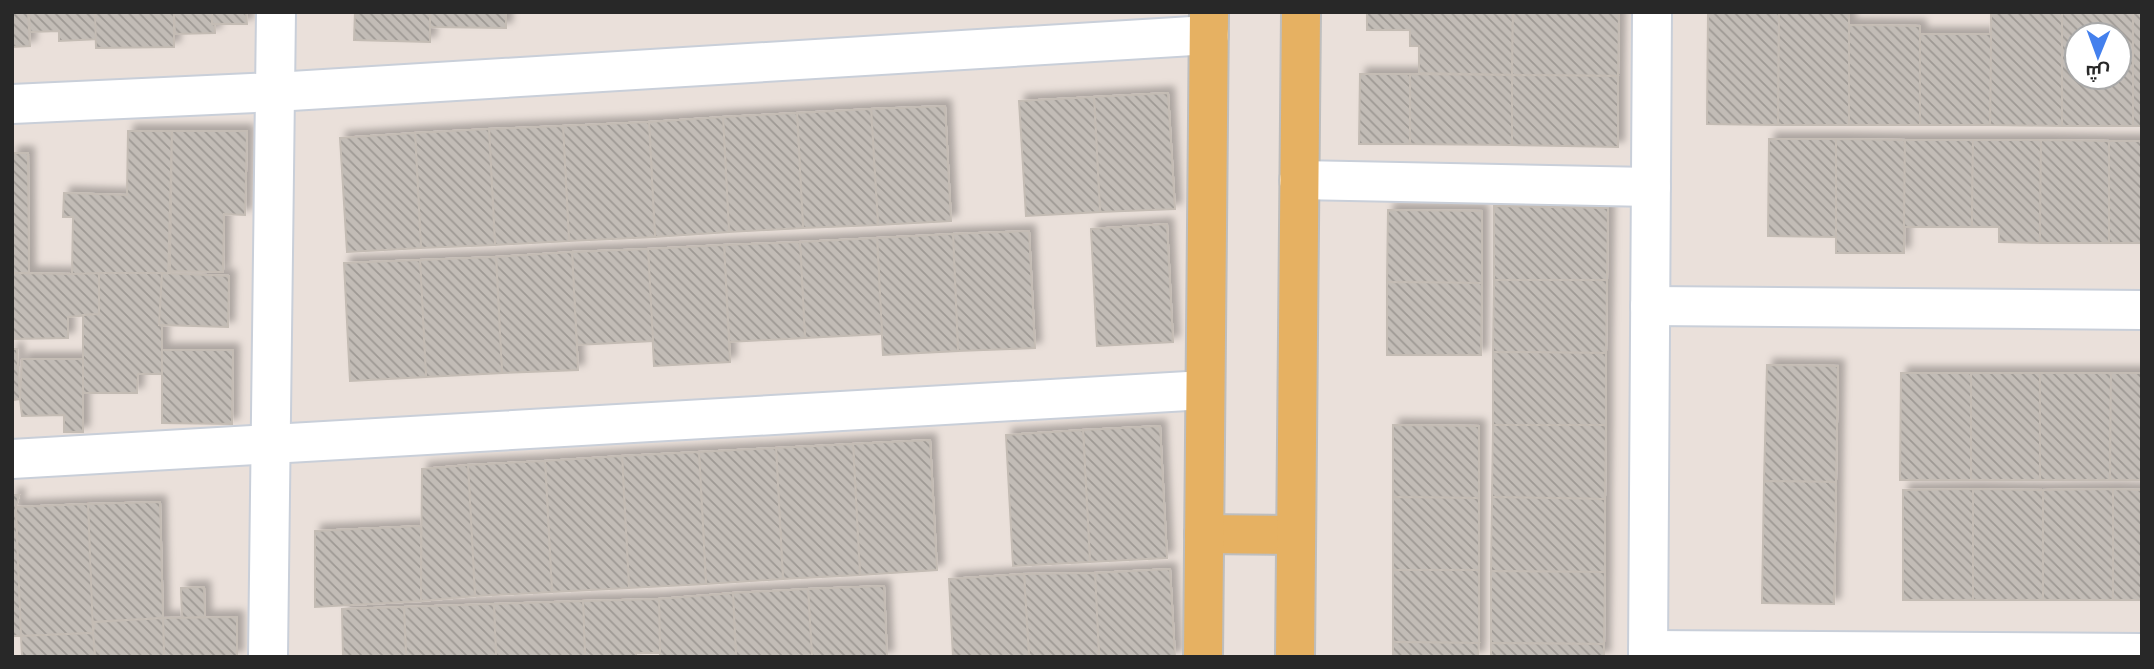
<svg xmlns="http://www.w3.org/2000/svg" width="2154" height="669" viewBox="0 0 2154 669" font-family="Jost,Cairo,sans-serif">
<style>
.building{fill:url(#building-back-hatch);stroke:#c4bcb4;stroke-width:2;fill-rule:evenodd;filter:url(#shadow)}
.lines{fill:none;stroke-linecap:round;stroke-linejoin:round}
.minor-casing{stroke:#c9cfd9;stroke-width:42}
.major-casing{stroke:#bebebe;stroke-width:42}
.minor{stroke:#fff;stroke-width:38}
.major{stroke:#e6b162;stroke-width:38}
</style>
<defs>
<pattern id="building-back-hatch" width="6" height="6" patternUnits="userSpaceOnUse" patternTransform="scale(1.75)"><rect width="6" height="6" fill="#c2bcb6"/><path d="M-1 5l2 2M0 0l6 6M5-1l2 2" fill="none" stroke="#9e9994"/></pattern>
<filter id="shadow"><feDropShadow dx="6" dy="-6" stdDeviation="3.5" flood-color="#0004"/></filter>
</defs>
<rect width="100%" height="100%" fill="#eae0da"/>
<!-- building -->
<g class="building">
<path d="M 12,12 L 28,12 L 30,46 L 12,47 Z"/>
<path d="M 29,12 L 98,12 L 99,39 L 59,41 L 59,31 L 30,32 Z"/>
<path d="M 95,12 L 174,12 L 174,47 L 96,48 Z"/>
<path d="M 174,12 L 214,12 L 215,33 L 175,34 Z"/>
<path d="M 212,12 L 246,12 L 247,24 L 212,24 Z"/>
<path d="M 355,12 L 430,12 L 430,42 L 354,40 Z"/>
<path d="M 430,12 L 506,12 L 506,28 L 430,27 Z"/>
<path d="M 1367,12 L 1513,12 L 1512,75 L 1419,73 L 1419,46 L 1410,46 L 1410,30 L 1367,30 Z"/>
<path d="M 1513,12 L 1619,12 L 1618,76 L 1512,75 Z"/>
<path d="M 1708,12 L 1779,12 L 1778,125 L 1707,124 Z"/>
<path d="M 1779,12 L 1849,12 L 1849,125 L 1778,125 Z"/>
<path d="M 1991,12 L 2062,12 L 2062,126 L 1990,125 Z"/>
<path d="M 2062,12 L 2133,12 L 2133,126 L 2062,126 ZM 2077,35 L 2119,35 L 2119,77 L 2077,77 Z"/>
<rect x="2133" y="12" width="9" height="114"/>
<path d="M 1849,25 L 1920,26 L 1920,125 L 1849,125 Z"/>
<path d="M 1920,34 L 1991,34 L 1990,125 L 1920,125 Z"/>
<path d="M 1360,74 L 1410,74 L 1410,144 L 1359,144 Z"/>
<path d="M 1410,74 L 1512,75 L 1512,145 L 1410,144 Z"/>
<path d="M 1512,75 L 1618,76 L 1618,147 L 1512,145 Z"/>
<path d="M 1168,93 L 1175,209 L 1100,212 L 1094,97 Z"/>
<path d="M 1094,97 L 1100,212 L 1026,216 L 1019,101 Z"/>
<path d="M 945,106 L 951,221 L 878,225 L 871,109 Z"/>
<path d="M 871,109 L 878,225 L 803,228 L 797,113 Z"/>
<path d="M 797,113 L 803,228 L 729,232 L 723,117 Z"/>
<path d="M 723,117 L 729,232 L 655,237 L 649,122 Z"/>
<path d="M 649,122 L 655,237 L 569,241 L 563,126 Z"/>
<path d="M 563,126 L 569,241 L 495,245 L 489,129 Z"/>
<path d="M 489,129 L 495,245 L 421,248 L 415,133 Z"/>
<path d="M 128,131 L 172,131 L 168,278 L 72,274 L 73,217 L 63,217 L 64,193 L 127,195 Z"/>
<path d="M 172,131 L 247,131 L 245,215 L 224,214 L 223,272 L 170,271 Z"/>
<path d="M 415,133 L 421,248 L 347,252 L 340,138 Z"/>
<path d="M 1769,139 L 1836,139 L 1836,237 L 1768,236 Z"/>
<path d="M 1836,139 L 1905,140 L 1904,253 L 1836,253 Z"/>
<path d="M 1905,140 L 1973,140 L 1972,227 L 1904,227 Z"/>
<path d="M 1973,140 L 2041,140 L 2040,243 L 1999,242 L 1999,227 L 1972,227 Z"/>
<path d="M 2041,140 L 2109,141 L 2109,243 L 2040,243 Z"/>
<rect x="2109" y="141" width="33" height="102"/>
<path d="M 12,153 L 28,153 L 29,273 L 12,273 Z"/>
<path d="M 1494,206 L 1608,208 L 1607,280 L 1494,280 Z"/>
<path d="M 1388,210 L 1482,211 L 1482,283 L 1387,282 Z"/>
<path d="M 1167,224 L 1173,342 L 1097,346 L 1091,229 Z"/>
<path d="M 1029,231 L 1035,348 L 958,351 L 953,234 Z"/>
<path d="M 953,234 L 958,351 L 883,355 L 877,238 Z"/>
<path d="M 877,238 L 882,334 L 805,338 L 800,242 Z"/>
<path d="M 800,242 L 805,338 L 729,342 L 724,245 Z"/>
<path d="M 724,245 L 730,362 L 654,366 L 648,249 Z"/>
<path d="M 648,249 L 653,341 L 577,345 L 572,252 Z"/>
<path d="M 572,252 L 578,370 L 502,373 L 496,257 Z"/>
<path d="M 496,257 L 502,373 L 426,377 L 420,260 Z"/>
<path d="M 420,260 L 426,377 L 350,381 L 344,263 Z"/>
<path d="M 12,273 L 72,274 L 99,273 L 99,314 L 68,317 L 68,338 L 12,339 Z"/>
<path d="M 99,273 L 162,273 L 162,374 L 138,374 L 137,393 L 83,393 L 83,315 L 99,314 Z"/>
<path d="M 162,273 L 229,276 L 228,327 L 159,325 Z"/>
<path d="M 1494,280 L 1607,280 L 1606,353 L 1493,352 Z"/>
<path d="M 1387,282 L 1482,283 L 1481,355 L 1387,355 Z"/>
<path d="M 12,349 L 17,349 L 20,399 L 12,400 Z"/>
<path d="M 162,350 L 233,350 L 232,424 L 162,423 Z"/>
<path d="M 1493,352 L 1606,353 L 1606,425 L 1493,425 Z"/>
<path d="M 22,359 L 83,359 L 83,432 L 64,432 L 64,415 L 22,416 L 20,399 Z"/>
<path d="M 1767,365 L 1838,366 L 1836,482 L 1764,481 Z"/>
<path d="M 1901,373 L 1971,373 L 1971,480 L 1900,480 Z"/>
<rect x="1971" y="373" width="69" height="107"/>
<path d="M 2040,373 L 2111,373 L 2110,480 L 2040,480 Z"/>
<path d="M 2111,373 L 2142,373 L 2142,480 L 2110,480 Z"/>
<path d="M 1393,425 L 1479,426 L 1479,498 L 1393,497 Z"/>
<path d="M 1493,425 L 1606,425 L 1605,499 L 1492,497 Z"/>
<path d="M 1160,426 L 1167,558 L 1090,562 L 1083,430 Z"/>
<path d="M 1083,430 L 1090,562 L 1013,566 L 1006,435 Z"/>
<path d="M 930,440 L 937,570 L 860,575 L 853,444 Z"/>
<path d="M 853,444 L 860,575 L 783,579 L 776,448 Z"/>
<path d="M 776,448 L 783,579 L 706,584 L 699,452 Z"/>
<path d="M 699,452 L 706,584 L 629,588 L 622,456 Z"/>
<path d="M 622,456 L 629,588 L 552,592 L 545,461 Z"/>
<path d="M 545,461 L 552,592 L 475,596 L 468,465 Z"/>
<path d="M 468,465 L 475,596 L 421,601 L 422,469 Z"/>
<path d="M 1764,481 L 1836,482 L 1834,604 L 1762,603 Z"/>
<path d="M 1973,489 L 2043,490 L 2043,600 L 1973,600 Z"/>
<path d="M 1973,489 L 1973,600 L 1903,600 L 1903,490 Z"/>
<path d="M 2113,489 L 2142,490 L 2142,600 L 2113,600 Z"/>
<path d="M 2113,489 L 2113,600 L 2043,600 L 2043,490 Z"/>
<path d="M 12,495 L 19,495 L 16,507 L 21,636 L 12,636 Z"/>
<path d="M 1393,497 L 1479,498 L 1479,570 L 1393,570 Z"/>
<path d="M 1492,497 L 1605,499 L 1605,572 L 1491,571 Z"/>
<path d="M 160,502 L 163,618 L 92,622 L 88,504 Z"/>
<path d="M 88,504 L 93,633 L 21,636 L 16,507 Z"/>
<path d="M 421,526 L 421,601 L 315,607 L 315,531 Z"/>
<path d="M 1170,569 L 1175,657 L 1099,657 L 1095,573 Z"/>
<path d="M 1393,570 L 1479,570 L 1479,643 L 1393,642 Z"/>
<path d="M 1491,571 L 1605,572 L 1604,644 L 1491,643 Z"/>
<path d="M 1095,573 L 1099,657 L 1029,657 L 1024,574 Z"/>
<path d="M 1024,574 L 1029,657 L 953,657 L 949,579 Z"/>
<path d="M 884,586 L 887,657 L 812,657 L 808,589 Z"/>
<path d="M 204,587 L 205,617 L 182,618 L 181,588 Z"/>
<path d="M 808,589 L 812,657 L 736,657 L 733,593 Z"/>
<path d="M 733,593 L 736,657 L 660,657 L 659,599 Z"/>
<path d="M 659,599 L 660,653 L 636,653 L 636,657 L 585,657 L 583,601 Z"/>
<path d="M 583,601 L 585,657 L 496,657 L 494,604 Z"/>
<path d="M 494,604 L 496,657 L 406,657 L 404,607 Z"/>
<path d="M 404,607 L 406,657 L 343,657 L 342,609 Z"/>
<path d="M 237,617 L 237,657 L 164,657 L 163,618 Z"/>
<path d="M 163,618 L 164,657 L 95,657 L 93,633 L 95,622 Z"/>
<path d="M 93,633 L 95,657 L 22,657 L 21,636 Z"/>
<path d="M 1393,642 L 1479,643 L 1478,657 L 1393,657 Z"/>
<path d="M 1491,643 L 1604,644 L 1604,657 L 1491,657 Z"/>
</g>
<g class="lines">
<defs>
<g id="minor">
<path d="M 12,104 L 275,92 L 1209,35"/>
<path d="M 1299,180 L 1651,187"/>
<path d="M 1650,306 L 2142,310"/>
<path d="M 12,459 L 1205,390"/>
<path d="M 1648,650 L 2142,653"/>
<path d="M 268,657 L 276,12"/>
<path d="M 1648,657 L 1652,12"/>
</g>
<g id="major">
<path d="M 1204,534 L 1296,535"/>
<path d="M 1203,657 L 1209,12"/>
<path d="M 1295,657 L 1301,12"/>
</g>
</defs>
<!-- minor casing -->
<use href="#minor" class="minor-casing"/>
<!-- major casing -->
<use href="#major" class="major-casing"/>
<!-- minor -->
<use href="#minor" class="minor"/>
<!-- major -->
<use href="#major" class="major"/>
</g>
<!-- border -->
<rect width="2154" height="669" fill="none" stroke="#282828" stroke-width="28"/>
<!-- north arrow -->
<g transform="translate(2098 56) rotate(181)"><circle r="33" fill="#ffffff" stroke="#a9a9a9" stroke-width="2"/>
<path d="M0-5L12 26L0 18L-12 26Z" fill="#4480ed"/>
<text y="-10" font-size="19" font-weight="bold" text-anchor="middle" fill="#282828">ش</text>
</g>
</svg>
